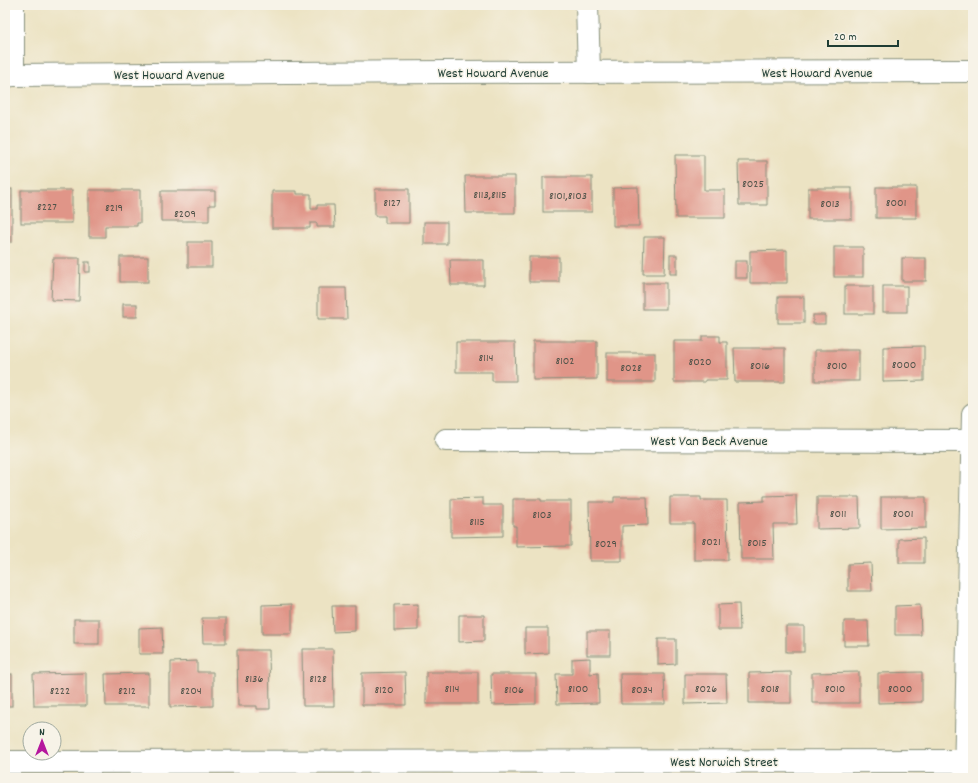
<svg xmlns="http://www.w3.org/2000/svg" width="978" height="783" viewBox="0 0 978 783" font-family="Dekko,sans-serif">
<style>
.building{fill:#e09588}
.lines{fill:none;stroke-linecap:round;stroke-linejoin:round}
.minor-casing{stroke:#86907c;stroke-width:24}
.minor{stroke:#fff;stroke-width:22}
.labels{text-anchor:middle;stroke-width:3;stroke-linejoin:round;paint-order:stroke}
.number-label{font-size:12px;fill:#4f5349}
.street-label{font-size:14px;fill:#1f3d34;stroke:#f7f3e8}
</style>
<rect width="100%" height="100%" fill="#f7f3e8"/>
<filter id="ink" filterUnits="userSpaceOnUse"><feTurbulence type="fractalNoise" baseFrequency=".025" numOctaves="2"/><feDisplacementMap in="SourceGraphic" scale="8" xChannelSelector="R" yChannelSelector="G"/><feConvolveMatrix kernelMatrix="1 2 1 2 8 2 1 2 1" color-interpolation-filters="sRGB"/></filter>
<filter id="wash" filterUnits="userSpaceOnUse"><feTurbulence type="fractalNoise" baseFrequency=".012" numOctaves="4" result="noise"/><feDisplacementMap in="SourceGraphic" scale="16" xChannelSelector="R" yChannelSelector="G"/><feGaussianBlur stdDeviation="0.9" result="paint"/><feColorMatrix in="noise" values="0 0 0 0 0 0 0 0 0 0 0 0 0 0 0 0 0 1.4 0 .05"/><feComposite in="paint" operator="in"/></filter>
<g filter="url(#wash)">
<rect width="100%" height="100%" fill="#ece3c3"/>
<g id="blocks">
<!-- building -->
<g class="building">
<path d="M 675,155 L 704,155 L 704,190 L 725,190 L 725,218 L 676,218 Z"/>
<path d="M 738,161 L 767,161 L 767,205 L 739,205 Z"/>
<path d="M 465,176 L 515,176 L 515,213 L 466,213 Z"/>
<rect x="543" y="177" width="49" height="35"/>
<path d="M 638,187 L 639,226 L 613,226 L 613,188 Z"/>
<rect x="876" y="187" width="40" height="31"/>
<rect x="808" y="188" width="44" height="31"/>
<rect x="5" y="189" width="7" height="53"/>
<path d="M 375,189 L 409,189 L 409,223 L 385,223 L 385,216 L 375,216 Z"/>
<rect x="21" y="190" width="51" height="33"/>
<path d="M 89,190 L 140,190 L 140,223 L 137,223 L 137,226 L 105,226 L 105,237 L 89,237 Z"/>
<path d="M 161,191 L 215,191 L 215,205 L 209,205 L 209,221 L 161,221 Z"/>
<path d="M 272,191 L 297,191 L 297,194 L 311,194 L 311,209 L 317,209 L 317,205 L 334,205 L 335,227 L 317,227 L 317,223 L 310,223 L 310,228 L 272,228 Z"/>
<rect x="424" y="222" width="23" height="22"/>
<path d="M 644,237 L 665,237 L 664,274 L 643,274 Z"/>
<rect x="188" y="242" width="24" height="25"/>
<rect x="834" y="247" width="29" height="30"/>
<path d="M 787,250 L 787,283 L 750,283 L 750,251 Z"/>
<rect x="670" y="255" width="7" height="19"/>
<rect x="120" y="257" width="28" height="25"/>
<rect x="529" y="257" width="30" height="25"/>
<path d="M 53,258 L 80,258 L 79,301 L 51,300 Z"/>
<rect x="902" y="258" width="24" height="23"/>
<path d="M 450,260 L 484,260 L 484,285 L 451,285 Z"/>
<rect x="735" y="261" width="12" height="17"/>
<rect x="85" y="262" width="5" height="10"/>
<rect x="643" y="283" width="23" height="26"/>
<rect x="845" y="286" width="28" height="28"/>
<rect x="883" y="286" width="24" height="26"/>
<path d="M 318,288 L 346,288 L 347,319 L 318,319 Z"/>
<rect x="778" y="297" width="26" height="26"/>
<rect x="123" y="304" width="14" height="13"/>
<rect x="813" y="315" width="12" height="9"/>
<path d="M 702,336 L 720,336 L 720,342 L 727,342 L 727,380 L 705,380 L 705,382 L 674,382 L 674,341 L 702,341 Z"/>
<path d="M 533,341 L 597,341 L 597,379 L 533,380 Z"/>
<path d="M 456,342 L 515,342 L 516,381 L 492,381 L 492,372 L 456,372 Z"/>
<path d="M 924,346 L 924,381 L 883,382 L 883,347 Z"/>
<path d="M 734,348 L 785,348 L 785,382 L 735,382 Z"/>
<rect x="815" y="350" width="44" height="31"/>
<rect x="607" y="353" width="48" height="29"/>
<path d="M 796,495 L 797,524 L 773,524 L 774,559 L 741,559 L 740,502 L 764,501 L 764,496 Z"/>
<path d="M 614,497 L 647,497 L 648,525 L 622,526 L 622,561 L 590,561 L 589,502 L 614,502 Z"/>
<path d="M 670,497 L 701,497 L 701,500 L 727,500 L 728,560 L 694,560 L 694,523 L 670,523 Z"/>
<path d="M 817,497 L 859,497 L 860,528 L 817,529 Z"/>
<path d="M 881,497 L 926,497 L 926,528 L 881,529 Z"/>
<path d="M 483,498 L 483,505 L 503,505 L 503,536 L 451,537 L 451,499 Z"/>
<path d="M 513,499 L 541,499 L 541,501 L 571,501 L 571,546 L 516,547 L 516,526 L 513,526 Z"/>
<path d="M 924,538 L 924,563 L 899,563 L 899,539 Z"/>
<path d="M 871,563 L 872,591 L 848,591 L 848,564 Z"/>
<path d="M 292,604 L 292,634 L 262,634 L 262,605 Z"/>
<path d="M 418,604 L 418,630 L 394,631 L 394,605 Z"/>
<path d="M 739,604 L 740,630 L 718,630 L 718,605 Z"/>
<path d="M 920,605 L 921,635 L 895,635 L 895,606 Z"/>
<path d="M 332,606 L 355,606 L 355,631 L 333,632 Z"/>
<path d="M 459,615 L 484,615 L 484,641 L 459,642 Z"/>
<path d="M 202,618 L 226,618 L 226,643 L 203,643 Z"/>
<rect x="74" y="619" width="25" height="25"/>
<path d="M 844,621 L 868,621 L 869,646 L 844,646 Z"/>
<rect x="786" y="626" width="18" height="26"/>
<path d="M 162,627 L 163,654 L 139,654 L 139,628 Z"/>
<path d="M 525,628 L 548,628 L 548,653 L 525,654 Z"/>
<rect x="587" y="631" width="23" height="24"/>
<path d="M 658,639 L 676,639 L 676,664 L 658,665 Z"/>
<path d="M 302,649 L 333,649 L 334,706 L 303,706 Z"/>
<path d="M 237,650 L 269,650 L 270,709 L 257,709 L 257,706 L 238,706 Z"/>
<path d="M 590,658 L 590,674 L 598,673 L 599,703 L 557,704 L 556,674 L 572,674 L 572,659 Z"/>
<path d="M 197,661 L 197,672 L 213,672 L 213,706 L 170,707 L 170,674 L 171,674 L 171,662 Z"/>
<path d="M 405,672 L 406,705 L 362,705 L 362,673 Z"/>
<rect x="426" y="672" width="52" height="32"/>
<path d="M 791,672 L 791,703 L 749,703 L 749,673 Z"/>
<path d="M 859,672 L 859,703 L 812,703 L 812,673 Z"/>
<path d="M 922,672 L 922,702 L 878,703 L 878,673 Z"/>
<path d="M 86,673 L 86,706 L 34,706 L 33,674 Z"/>
<path d="M 149,673 L 149,706 L 106,706 L 105,674 Z"/>
<rect x="5" y="674" width="7" height="32"/>
<path d="M 491,674 L 536,674 L 536,704 L 492,705 Z"/>
<path d="M 620,674 L 664,674 L 665,704 L 621,704 Z"/>
<path d="M 685,674 L 726,674 L 727,703 L 685,704 Z"/>
</g>
</g>
</g>
<g filter="url(#ink)">
<use href="#blocks" fill-opacity="0" stroke="#86907c" stroke-width="1"/>
<g class="lines">
<defs>
<g id="minor">
<path d="M 587,5 L 589,72"/>
<path d="M 13,75 L 13,5"/>
<path d="M 5,76 L 13,75 L 446,72 L 973,71"/>
<path d="M 446,440 L 973,441"/>
<path d="M 5,762 L 973,761"/>
<path d="M 965,778 L 973,414"/>
</g>
</defs>
<!-- minor casing -->
<use href="#minor" class="minor-casing"/>
<!-- minor -->
<use href="#minor" class="minor"/>
</g>
</g>
<g class="labels">
<!-- number labels -->
<g class="number-label">
<text x="753" y="187">8025</text>
<text x="490" y="198">8113,8115</text>
<text x="568" y="199">8101,8103</text>
<text x="392" y="206">8127</text>
<text x="896" y="206">8001</text>
<text x="830" y="207">8013</text>
<text x="47" y="210">8227</text>
<text x="114" y="211">8219</text>
<text x="185" y="217">8209</text>
<text x="486" y="361">8114</text>
<text x="565" y="364">8102</text>
<text x="700" y="365">8020</text>
<text x="904" y="368">8000</text>
<text x="760" y="369">8016</text>
<text x="837" y="369">8010</text>
<text x="631" y="371">8028</text>
<text x="838" y="517">8011</text>
<text x="903" y="517">8001</text>
<text x="542" y="518">8103</text>
<text x="477" y="525">8115</text>
<text x="711" y="545">8021</text>
<text x="757" y="546">8015</text>
<text x="606" y="547">8029</text>
<text x="254" y="682">8136</text>
<text x="318" y="682">8128</text>
<text x="452" y="692">8114</text>
<text x="578" y="692">8100</text>
<text x="706" y="692">8026</text>
<text x="770" y="692">8018</text>
<text x="835" y="692">8010</text>
<text x="900" y="692">8000</text>
<text x="384" y="693">8120</text>
<text x="514" y="693">8106</text>
<text x="642" y="693">8034</text>
<text x="60" y="694">8222</text>
<text x="127" y="694">8212</text>
<text x="191" y="694">8204</text>
</g>
<!-- street labels -->
<g class="street-label">
<text x="493" y="77">West Howard Avenue</text>
<text x="817" y="77">West Howard Avenue</text>
<text x="169" y="79">West Howard Avenue</text>
<text x="709" y="445">West Van Beck Avenue</text>
<text x="724" y="766">West Norwich Street</text>
</g>
</g>
<!-- margin -->
<rect width="978" height="783" fill="none" stroke="#f7f3e8" stroke-width="20"/>
<!-- north arrow -->
<g transform="translate(42 741)"><circle r="19" fill="#f7f3e8" stroke="#a1aaa0"/>
<path d="M0-3L7 15L0 10L-7 15Z" fill="#b5179e"/>
<text y="-6" font-size="11" font-weight="bold" text-anchor="middle" fill="#1f3d34">N</text>
</g>
<!-- scale -->
<path d="M828 40v6h70v-6" fill="none" stroke="#1f3d34" stroke-width="2"/>
<text x="834" y="40" font-size="12" fill="#1f3d34" stroke="#f7f3e8" stroke-width="3" paint-order="stroke">20 m</text>
</svg>
